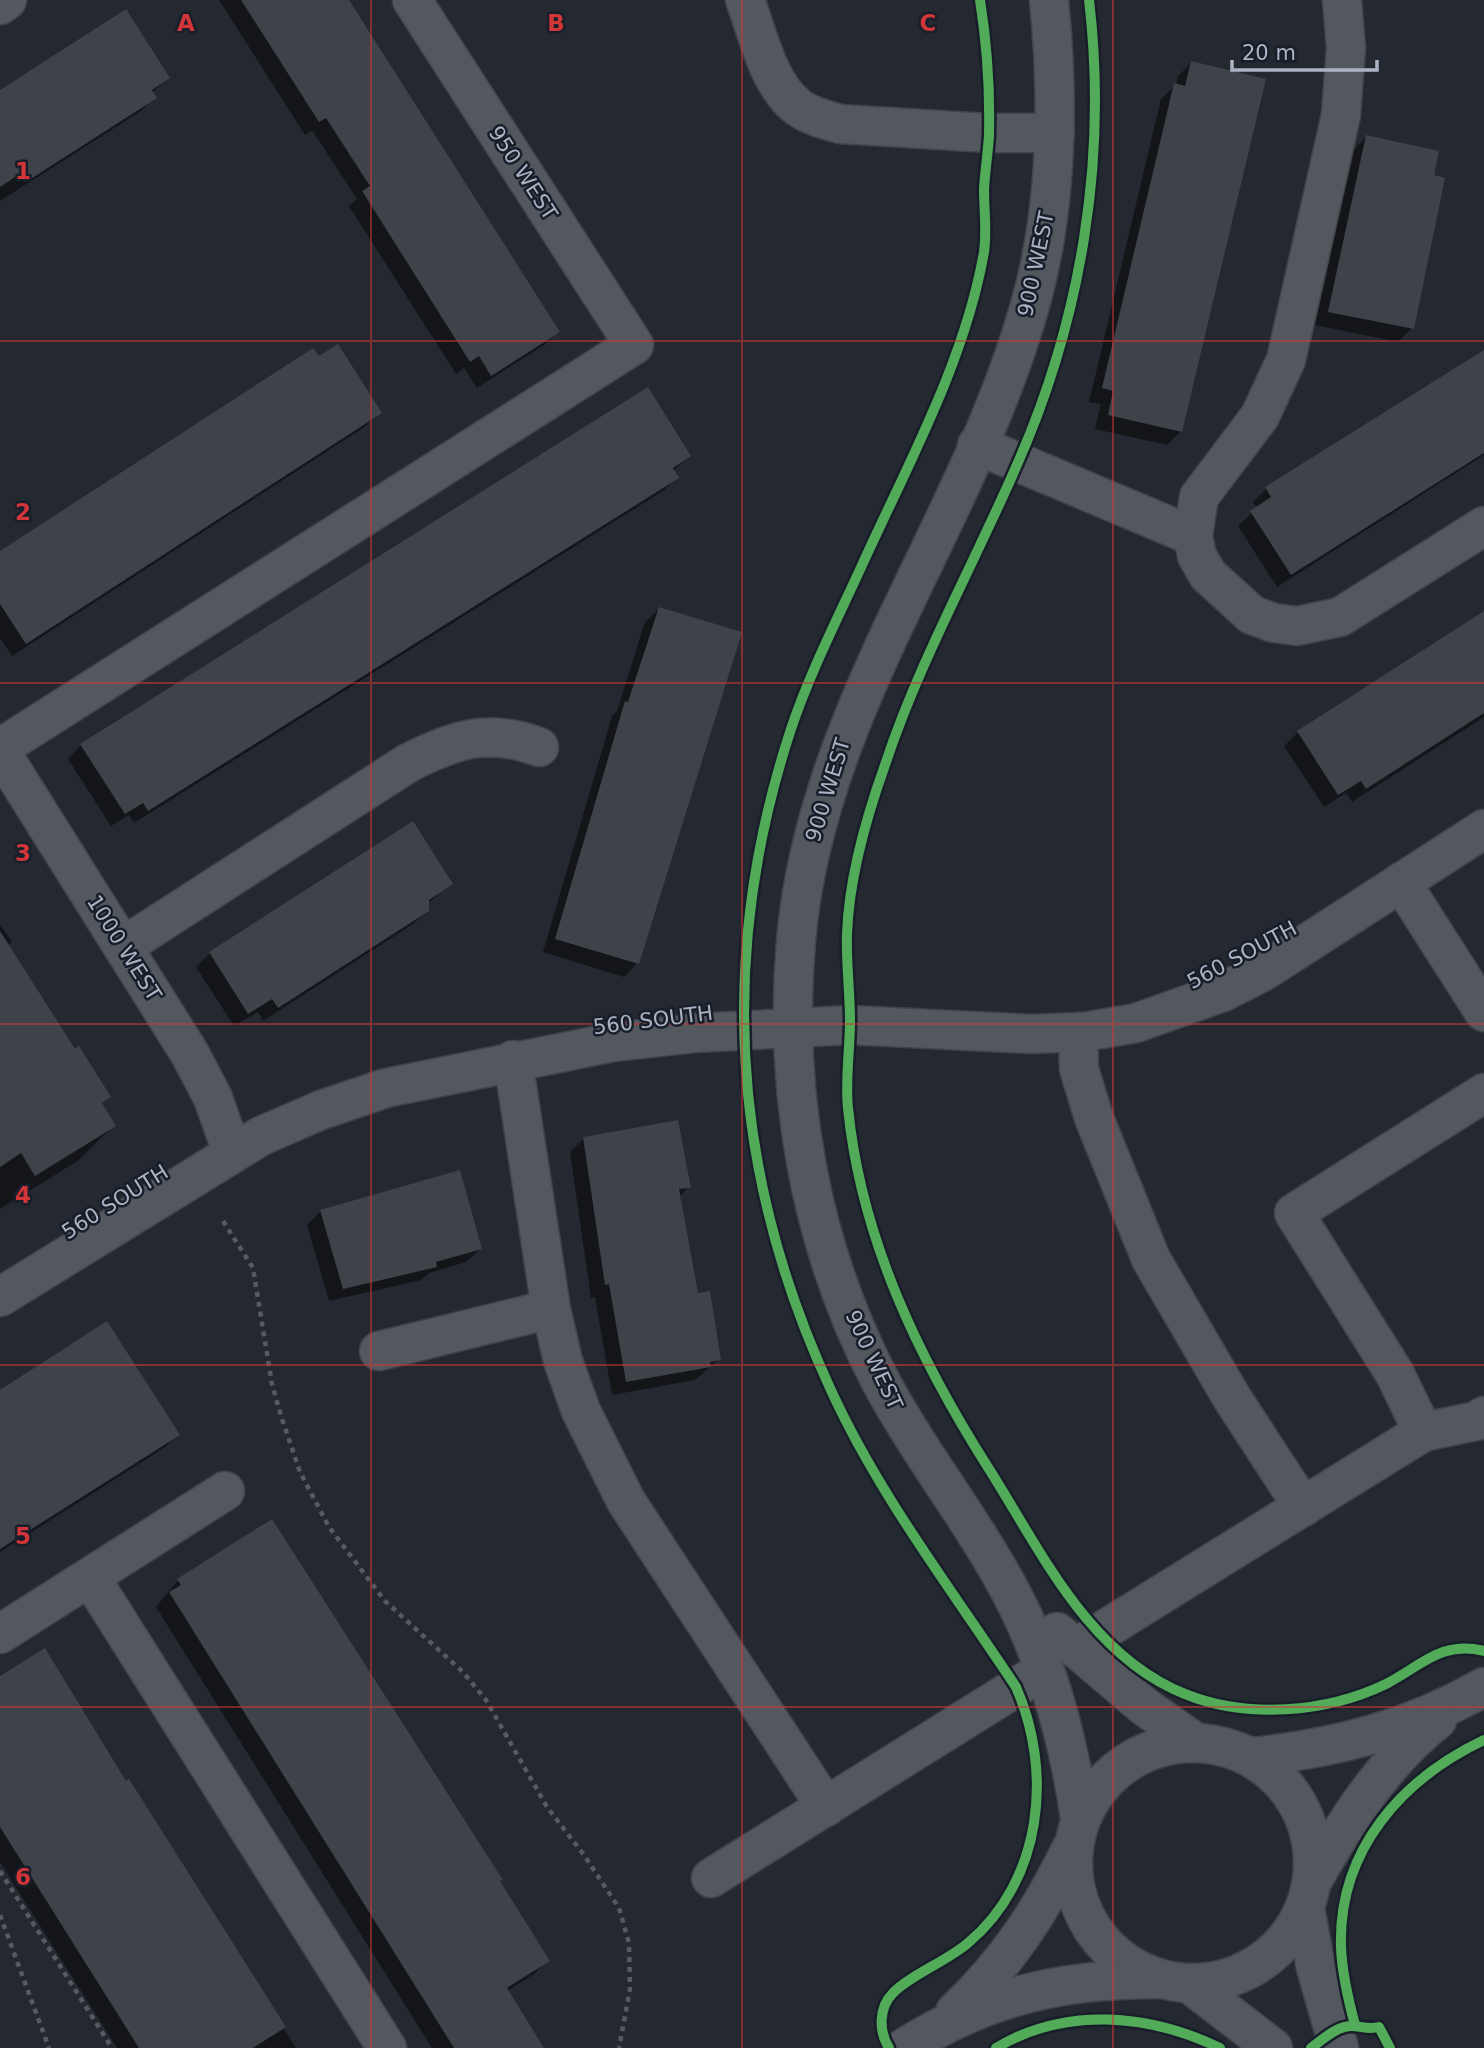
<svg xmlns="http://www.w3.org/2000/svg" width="1484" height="2048" viewBox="0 0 1484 2048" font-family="'DejaVu Sans',sans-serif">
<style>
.shadow{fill:#0007}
.building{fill:#3e4249}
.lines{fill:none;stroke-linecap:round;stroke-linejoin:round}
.minor-casing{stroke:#404349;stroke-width:41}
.path{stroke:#565b62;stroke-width:4.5;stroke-dasharray:5 5;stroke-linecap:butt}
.minor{stroke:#53575e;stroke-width:38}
.cycleway-casing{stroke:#181e2a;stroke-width:15}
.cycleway{stroke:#51ab58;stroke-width:10}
.grid{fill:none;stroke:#d23638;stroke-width:2;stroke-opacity:0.55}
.labels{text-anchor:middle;stroke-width:5;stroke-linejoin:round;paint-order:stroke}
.street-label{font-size:21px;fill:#acb4c3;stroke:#181e2a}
.grid-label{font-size:23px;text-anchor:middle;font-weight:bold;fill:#d23638;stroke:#181e2a;stroke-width:5;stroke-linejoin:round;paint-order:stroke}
</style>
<rect width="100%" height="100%" fill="#242830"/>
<!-- shadow -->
<g class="shadow">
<path d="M 219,0 L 347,0 L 557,332 L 544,345 L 477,388 L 464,368 L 456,374 L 349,206 L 357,199 L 312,130 L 305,135 Z"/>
<path d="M 1192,62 L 1181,431 L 1167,445 L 1095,429 L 1101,404 L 1089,402 L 1161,99 L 1176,85 L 1178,76 Z"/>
<path d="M 168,78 L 152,93 L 155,97 L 141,111 L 0,201 L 0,92 Z"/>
<path d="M 1366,137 L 1412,328 L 1398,342 L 1315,325 L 1353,151 Z"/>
<path d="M 1484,353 L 1484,455 L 1277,587 L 1238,526 L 1257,508 L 1253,502 L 1266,489 Z"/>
<path d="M 319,359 L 380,412 L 366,426 L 12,656 L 0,638 L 0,553 Z"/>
<path d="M 689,456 L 673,471 L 677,478 L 663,491 L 134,823 L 129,815 L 111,826 L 68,759 L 81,745 Z"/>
<path d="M 659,609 L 637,963 L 624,977 L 543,952 L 612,716 L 617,711 L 645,622 Z"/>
<path d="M 1484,613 L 1484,717 L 1352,802 L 1346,793 L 1324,807 L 1284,746 L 1298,732 Z"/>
<path d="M 413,823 L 451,883 L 427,904 L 427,910 L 413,924 L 263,1021 L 258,1012 L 234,1026 L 196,967 L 210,953 Z"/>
<path d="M 0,924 L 12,942 L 8,946 L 75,1052 L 109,1097 L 101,1105 L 113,1126 L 79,1160 L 0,1209 Z"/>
<path d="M 584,1138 L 689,1187 L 679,1197 L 696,1295 L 719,1359 L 695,1380 L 612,1395 L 595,1297 L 591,1298 L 570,1152 Z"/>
<path d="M 321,1211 L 480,1249 L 466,1262 L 429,1273 L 421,1280 L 329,1301 L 307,1225 Z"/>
<path d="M 0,1392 L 178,1435 L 164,1448 L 0,1552 Z"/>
<path d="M 178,1580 L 498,1882 L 547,1961 L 534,1974 L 507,1991 L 542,2048 L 432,2048 L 156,1607 Z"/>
<path d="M 0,1678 L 125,1783 L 128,1781 L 296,2048 L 117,2048 L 0,1862 Z"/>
</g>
<!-- building -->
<g class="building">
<path d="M 241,0 L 349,0 L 560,332 L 491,376 L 479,356 L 470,362 L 362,191 L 370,186 L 326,118 L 319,122 Z"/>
<path d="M 126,9 L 170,78 L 152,90 L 157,98 L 26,182 L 21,173 L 0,187 L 0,90 Z"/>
<path d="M 1191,61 L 1266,79 L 1182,432 L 1108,415 L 1113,391 L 1102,388 L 1174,83 L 1185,86 Z"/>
<path d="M 1366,135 L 1439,151 L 1434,175 L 1445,178 L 1414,329 L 1328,312 Z"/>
<path d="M 338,344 L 382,413 L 26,644 L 0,604 L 0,551 L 313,348 L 319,356 Z"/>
<path d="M 1484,350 L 1484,453 L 1291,575 L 1250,511 L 1271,497 L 1265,487 Z"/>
<path d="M 648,387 L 691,456 L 673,468 L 679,478 L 148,811 L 143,803 L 125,814 L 80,744 Z"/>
<path d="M 659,607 L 742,632 L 639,964 L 555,939 L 625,701 L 628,702 Z"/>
<path d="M 1484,611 L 1484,713 L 1366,789 L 1361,781 L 1338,795 L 1297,731 Z"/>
<path d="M 413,821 L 453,884 L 429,900 L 429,911 L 278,1008 L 272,999 L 248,1014 L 209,952 Z"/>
<path d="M 0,931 L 75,1049 L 79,1046 L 111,1097 L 102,1103 L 116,1126 L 35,1176 L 21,1153 L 0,1167 Z"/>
<path d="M 678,1120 L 691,1188 L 679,1189 L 698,1293 L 710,1291 L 721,1360 L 710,1362 L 711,1367 L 626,1382 L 609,1284 L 605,1285 L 583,1137 Z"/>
<path d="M 460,1170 L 482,1249 L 436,1262 L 437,1267 L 343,1289 L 320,1210 Z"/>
<path d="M 107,1321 L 180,1435 L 0,1549 L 0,1390 Z"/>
<path d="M 272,1519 L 503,1880 L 500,1881 L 550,1961 L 507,1988 L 544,2048 L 454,2048 L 169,1592 L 181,1585 L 177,1579 Z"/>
<path d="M 45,1648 L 126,1781 L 129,1779 L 286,2027 L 253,2048 L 139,2048 L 0,1827 L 0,1676 Z"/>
</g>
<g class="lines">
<defs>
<g id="minor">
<path d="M 745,0 C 758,34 768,85 799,108 C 811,116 826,120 840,124 L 989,133 L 1055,133"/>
<path d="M 1049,0 C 1059,100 1058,201 1032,298 C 972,520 816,706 796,941 C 783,1092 810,1247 881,1382 C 916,1448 962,1506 999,1571 C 1044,1647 1067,1731 1080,1818"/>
<path d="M 1342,0 L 1346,48 L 1341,115 L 1286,360 L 1260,416 L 1199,497 L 1193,536 L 1197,556 L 1208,575 L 1252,615 L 1274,623 L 1297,626 L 1340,617 L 1484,526"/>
<path d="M 0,5 L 7,0"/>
<path d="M 977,445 L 1193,536"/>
<path d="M 0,748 L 634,345 L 412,0"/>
<path d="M 0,751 L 190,1054 L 213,1098 L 232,1152"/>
<path d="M 1401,882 L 1484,1012"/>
<path d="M 124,946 L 408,763 C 455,739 488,728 539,747"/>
<path d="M 1078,1032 L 1079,1069 L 1094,1118 L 1151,1259 L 1232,1398 L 1303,1507"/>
<path d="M 513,1060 L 551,1309 L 563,1361 L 581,1411 L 626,1501 L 826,1807"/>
<path d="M 0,1297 L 261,1136 L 321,1110 L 386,1088 L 614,1042 L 695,1033 L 850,1025 L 1031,1034 L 1084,1032 L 1136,1023 L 1223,992 L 1264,971 L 1484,829"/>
<path d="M 379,1351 L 551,1309"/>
<path d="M 1423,1432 L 1395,1374 L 1294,1213 L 1484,1093"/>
<path d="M 90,1577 L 387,2048"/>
<path d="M 1057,1632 L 1145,1707 L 1195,1742"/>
<path d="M 0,1634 L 225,1491"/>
<path d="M 1075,1648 L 1423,1432 L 1476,1421 L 1484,1416"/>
<circle cx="1193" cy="1863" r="120"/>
<path d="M 1251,1757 C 1337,1748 1408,1730 1484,1687"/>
<path d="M 711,1878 L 1044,1670"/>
<path d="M 1313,1880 C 1346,1821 1383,1763 1437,1720"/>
<path d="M 1305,1908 L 1316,1968 L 1339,2048"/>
<path d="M 1190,1984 L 1273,2048"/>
<path d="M 955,2012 C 1006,1964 1041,1911 1071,1849"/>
<path d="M 904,2048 C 986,1996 1061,1979 1157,1979"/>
</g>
</defs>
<!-- minor casing -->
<use href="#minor" class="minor-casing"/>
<!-- path -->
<g class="path">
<path d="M 223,1221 L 253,1268 L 272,1384 L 281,1416 L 300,1472 L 329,1527 L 385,1601 L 463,1672 L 486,1700 L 547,1807 L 584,1855 L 619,1908 L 629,1943 L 630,1989 L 619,2048"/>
<path d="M 0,1871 L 112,2048"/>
<path d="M 0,1915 L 49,2048"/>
</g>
<!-- minor -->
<use href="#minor" class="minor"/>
<defs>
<g id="cycleway">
<path d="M 1089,0 C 1108,159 1081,321 1016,467 C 973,566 919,662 885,765 C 866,818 849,877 847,934 C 846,963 850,992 850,1021 C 850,1050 845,1080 848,1108 C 861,1239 919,1359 989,1469 C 1041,1551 1089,1656 1185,1694 C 1247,1719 1326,1713 1386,1684 C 1421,1666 1442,1640 1484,1651"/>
<path d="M 1355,2025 C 1348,1999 1342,1974 1341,1947 C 1338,1850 1402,1779 1484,1740"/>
<path d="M 889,2048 C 879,2032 878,2008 893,1993 C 909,1976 947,1961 968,1943 C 1043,1880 1053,1771 1016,1687 C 952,1590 878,1494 830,1388 C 731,1174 717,954 791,729 C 810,672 838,618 863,563 C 908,464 965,361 984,252 C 987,232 984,210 984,189 C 985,171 988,153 989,135 C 990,91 987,44 980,0"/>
<path d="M 996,2048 C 1066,2006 1149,2014 1220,2048"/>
<path d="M 1311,2048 C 1322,2040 1337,2026 1351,2026 C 1362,2026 1367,2030 1379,2027 L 1390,2048"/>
</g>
</defs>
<!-- cycleway casing -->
<use href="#cycleway" class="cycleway-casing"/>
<!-- cycleway -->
<use href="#cycleway" class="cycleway"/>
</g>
<!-- grid -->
<path class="grid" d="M 371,0 L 371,2048M 742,0 L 742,2048M 1113,0 L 1113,2048M 0,341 L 1484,341M 0,683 L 1484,683M 0,1024 L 1484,1024M 0,1365 L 1484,1365M 0,1707 L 1484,1707"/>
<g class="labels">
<!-- street labels -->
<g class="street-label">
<text transform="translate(523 173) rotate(57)" y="7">950 WEST</text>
<text transform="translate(1036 264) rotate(-78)" y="7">900 WEST</text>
<text transform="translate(828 790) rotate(-73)" y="7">900 WEST</text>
<text transform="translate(124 948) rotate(58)" y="7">1000 WEST</text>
<text transform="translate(1242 955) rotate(-28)" y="7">560 SOUTH</text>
<text transform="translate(653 1020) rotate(-7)" y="7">560 SOUTH</text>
<text transform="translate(115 1202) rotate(-32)" y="7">560 SOUTH</text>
<text transform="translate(874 1360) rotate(65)" y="7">900 WEST</text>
</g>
</g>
<g class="grid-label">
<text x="186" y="31">A</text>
<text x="556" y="31">B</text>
<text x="928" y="31">C</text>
<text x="23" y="179">1</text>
<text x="23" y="520">2</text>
<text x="23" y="861">3</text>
<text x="23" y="1203">4</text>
<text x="23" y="1544">5</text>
<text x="23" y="1885">6</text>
</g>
<!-- scale -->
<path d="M1232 60v10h145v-10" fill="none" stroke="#acb4c3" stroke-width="3.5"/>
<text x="1242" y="60" font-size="21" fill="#acb4c3" stroke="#181e2a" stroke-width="5" paint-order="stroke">20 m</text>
</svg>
